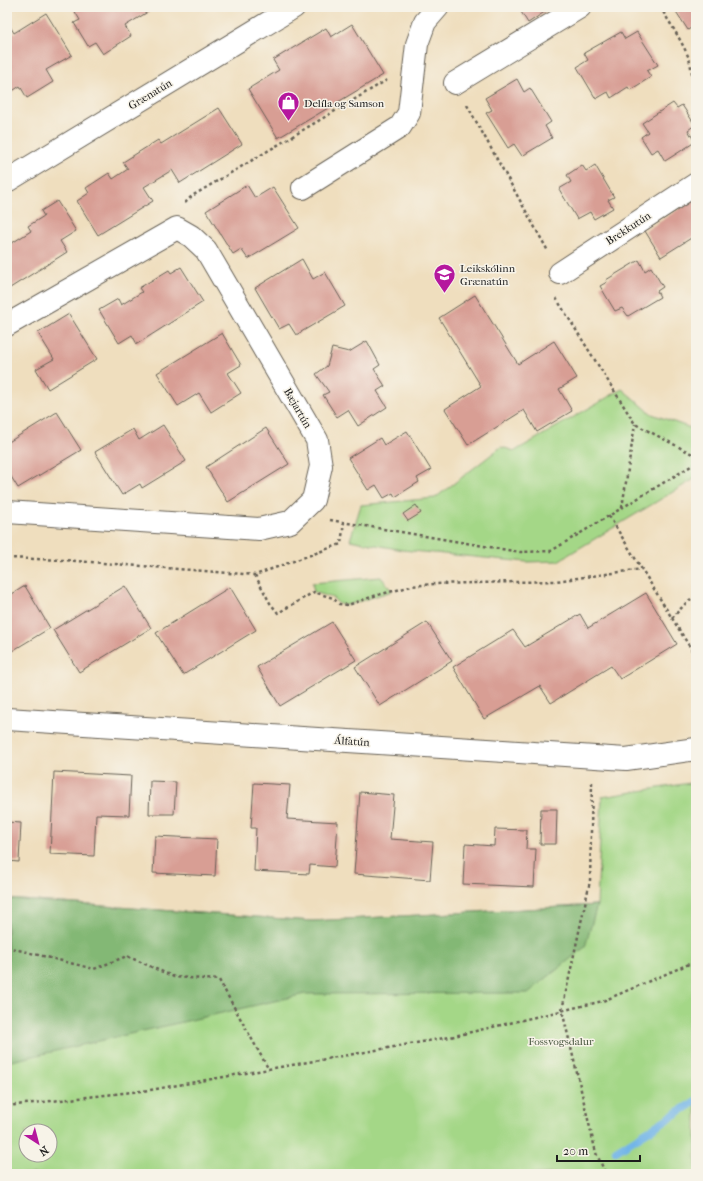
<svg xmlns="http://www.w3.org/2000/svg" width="703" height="1181" viewBox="0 0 703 1181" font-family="'IM FELL French Canon',serif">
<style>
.green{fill:#a4d787;stroke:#607a52;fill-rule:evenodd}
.forest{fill:#83b874;stroke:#506a48}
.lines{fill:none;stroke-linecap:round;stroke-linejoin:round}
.stream{stroke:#72b5e8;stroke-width:8}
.building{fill:#d89e94}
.minor-casing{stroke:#666055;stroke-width:24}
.path{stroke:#666055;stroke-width:2.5;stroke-dasharray:3 3;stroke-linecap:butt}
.minor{stroke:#fff;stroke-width:22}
.labels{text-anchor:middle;stroke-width:3;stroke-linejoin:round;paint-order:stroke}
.street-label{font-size:11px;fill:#1c1c1c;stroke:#f7f3e8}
.poi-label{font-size:11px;fill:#1c1c1c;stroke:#f7f3e8;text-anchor:start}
.park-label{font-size:11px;fill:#45543c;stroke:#f7f3e8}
</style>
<rect width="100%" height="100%" fill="#f7f3e8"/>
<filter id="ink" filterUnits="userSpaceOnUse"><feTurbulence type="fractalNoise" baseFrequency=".025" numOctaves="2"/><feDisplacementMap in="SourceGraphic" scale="8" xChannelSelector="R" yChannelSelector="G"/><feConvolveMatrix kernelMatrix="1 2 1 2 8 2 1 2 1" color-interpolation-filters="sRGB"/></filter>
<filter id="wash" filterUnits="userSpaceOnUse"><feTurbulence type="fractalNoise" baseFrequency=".012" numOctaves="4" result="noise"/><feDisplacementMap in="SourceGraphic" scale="16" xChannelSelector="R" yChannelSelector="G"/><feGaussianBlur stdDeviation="0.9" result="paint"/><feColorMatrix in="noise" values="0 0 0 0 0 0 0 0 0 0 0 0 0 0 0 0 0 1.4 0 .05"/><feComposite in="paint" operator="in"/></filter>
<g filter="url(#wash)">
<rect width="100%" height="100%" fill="#efdebe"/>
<!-- green -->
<g class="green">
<path d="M 622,389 L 652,414 L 696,430 L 696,478 L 558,561 L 527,562 L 402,550 L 350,540 L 361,505 L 435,498 L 501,447 L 515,451 Z"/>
<path d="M 381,577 L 392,591 L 348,605 L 339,604 L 333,598 L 314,592 L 312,583 Z"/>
<path d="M 696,782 L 696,1174 L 7,1174 L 7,899 L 312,921 L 597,905 L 602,797 ZM 26,1131 L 50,1131 L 50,1155 L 26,1155 Z"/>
</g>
<!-- forest -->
<path class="forest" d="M 7,899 L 312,921 L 597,905 L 585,947 L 528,993 L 305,994 L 7,1062 Z"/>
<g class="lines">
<!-- stream -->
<path class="stream" d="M 616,1151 L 696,1101"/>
</g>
<g id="blocks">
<!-- building -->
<g class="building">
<path d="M 72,7 L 150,7 L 151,10 L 125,26 L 131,36 L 103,54 L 95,42 L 88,46 L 74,23 L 80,20 Z"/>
<path d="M 518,7 L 552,7 L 528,23 Z"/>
<path d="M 673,7 L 696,7 L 696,28 L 695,25 L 688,30 Z"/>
<path d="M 46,13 L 72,55 L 46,70 L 53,82 L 27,98 L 20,86 L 11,92 L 7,85 L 7,24 L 8,23 L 14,33 Z"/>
<path d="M 352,24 L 383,75 L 278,138 L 248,89 L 279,70 L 273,60 L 326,28 L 331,37 Z"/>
<path d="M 621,32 L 625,39 L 637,32 L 658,65 L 647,71 L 651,77 L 630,90 L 628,87 L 611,98 L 608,92 L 596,99 L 577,67 L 588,60 L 584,53 Z"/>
<path d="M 517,79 L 524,92 L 530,88 L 551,122 L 545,126 L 552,138 L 522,156 L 514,144 L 508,148 L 486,113 L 492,110 L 485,98 Z"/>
<path d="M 673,103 L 677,108 L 682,105 L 695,125 L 688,130 L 695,142 L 665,161 L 658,149 L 651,153 L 641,137 L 648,132 L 642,123 Z"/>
<path d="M 219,108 L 242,144 L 180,183 L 172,170 L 144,187 L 153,201 L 98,235 L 77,201 L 89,193 L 86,188 L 109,173 L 113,179 L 128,169 L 123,162 L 158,140 L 161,144 Z"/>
<path d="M 582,165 L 586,171 L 595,165 L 614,197 L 608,200 L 613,208 L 594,219 L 590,212 L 577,219 L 559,189 L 571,182 L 567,175 Z"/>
<path d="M 247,185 L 255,198 L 273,187 L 299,228 L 248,259 L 241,249 L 233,254 L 206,211 Z"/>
<path d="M 696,198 L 696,235 L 661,257 L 645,231 Z"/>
<path d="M 57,201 L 76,231 L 60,241 L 67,252 L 10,288 L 7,284 L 7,238 L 12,243 L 31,231 L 28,226 L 44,216 L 41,211 Z"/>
<path d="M 302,259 L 313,279 L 325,272 L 345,306 L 296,335 L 289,324 L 279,329 L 255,288 Z"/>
<path d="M 639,260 L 645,271 L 651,267 L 663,287 L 657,291 L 660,297 L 628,316 L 622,308 L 615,311 L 600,286 L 607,282 L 606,280 Z"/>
<path d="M 181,267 L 203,302 L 137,344 L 132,335 L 119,343 L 99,310 L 118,299 L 121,305 L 142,292 L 139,288 L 169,270 L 171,273 Z"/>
<path d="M 475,295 L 518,364 L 554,341 L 577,378 L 559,389 L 572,411 L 537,432 L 524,410 L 468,445 L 445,409 L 481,386 L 439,318 Z"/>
<path d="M 69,314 L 97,359 L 48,389 L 36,369 L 54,359 L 38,333 Z"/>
<path d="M 222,333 L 241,365 L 228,373 L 241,393 L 211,412 L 199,393 L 178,406 L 157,373 Z"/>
<path d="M 367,341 L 380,365 L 374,369 L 385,386 L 377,391 L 387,407 L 358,426 L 348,410 L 337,417 L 323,395 L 329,392 L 316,374 L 327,366 L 332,348 L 349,352 Z"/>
<path d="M 57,412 L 81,450 L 18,488 L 7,470 L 7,443 Z"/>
<path d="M 163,425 L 186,461 L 142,488 L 140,484 L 122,495 L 95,452 L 133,429 L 139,440 Z"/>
<path d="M 266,428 L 289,464 L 228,502 L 206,467 Z"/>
<path d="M 407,431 L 431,470 L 417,478 L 419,482 L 395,497 L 393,493 L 384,498 L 376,485 L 368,490 L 348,458 L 380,438 L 384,445 Z"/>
<path d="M 416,505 L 421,513 L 408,521 L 403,514 Z"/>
<path d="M 25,586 L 50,628 L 7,654 L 7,597 Z"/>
<path d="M 125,586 L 151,628 L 79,672 L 53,630 Z"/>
<path d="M 230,587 L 256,630 L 183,675 L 156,633 Z"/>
<path d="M 646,593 L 677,644 L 620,679 L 611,666 L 551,703 L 540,686 L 484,719 L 453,667 L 513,630 L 525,647 L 580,614 L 588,628 Z"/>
<path d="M 332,622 L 356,660 L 280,706 L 257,667 Z"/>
<path d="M 427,622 L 452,661 L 380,706 L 355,667 Z"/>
<path d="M 54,772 L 131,776 L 129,815 L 96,814 L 94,856 L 50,854 Z"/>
<path d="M 150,781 L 176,782 L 174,814 L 149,814 Z"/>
<path d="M 254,783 L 290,785 L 287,819 L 338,822 L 335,867 L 310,865 L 309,874 L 254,871 L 256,828 L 251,828 Z"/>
<path d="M 360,792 L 394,795 L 390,839 L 433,842 L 430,880 L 354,874 Z"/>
<path d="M 541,809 L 557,809 L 556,844 L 540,844 Z"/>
<path d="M 7,822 L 21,823 L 19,862 L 7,861 Z"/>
<path d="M 495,829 L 527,830 L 526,849 L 536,849 L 534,887 L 463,884 L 465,844 L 494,846 Z"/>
<path d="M 155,836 L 217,839 L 215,876 L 153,873 Z"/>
</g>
</g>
</g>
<g filter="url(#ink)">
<use href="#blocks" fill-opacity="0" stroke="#666055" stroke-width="1"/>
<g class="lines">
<defs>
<g id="minor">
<path d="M 455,83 L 580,7"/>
<path d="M 7,181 L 294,7"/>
<path d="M 303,188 L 400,127 L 409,113 L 417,44 L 425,22 L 438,7"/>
<path d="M 560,273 L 696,184"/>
<path d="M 7,325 L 177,228 L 191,236 L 206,250 L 317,440 L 321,466 L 313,500 L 290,522 L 259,529 L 7,512"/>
<path d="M 7,719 L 626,759 L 696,749"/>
</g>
</defs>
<!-- minor casing -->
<use href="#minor" class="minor-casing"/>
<!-- path -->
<g class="path">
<path d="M 660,7 C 670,23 680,38 688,56 C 692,66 691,76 696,86"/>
<path d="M 696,96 L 694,101 L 696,104"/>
<path d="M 467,105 L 548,251"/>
<path d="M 185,203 L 192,196 L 387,80"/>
<path d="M 556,298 L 635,424 L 696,456"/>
<path d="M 622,508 L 635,424"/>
<path d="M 609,516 L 696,657"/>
<path d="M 330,520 L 520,552 L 551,551 L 696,463"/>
<path d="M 7,558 L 64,560 L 255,575 L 341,544 L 344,522"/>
<path d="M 255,575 L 270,603 L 278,613 L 314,592 L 333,598 L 339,604 L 348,605 L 374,596 L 412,586 L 434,584 L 556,581 L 642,569"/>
<path d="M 672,618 L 686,603 L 696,595"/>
<path d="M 592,782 L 590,881 L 562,1010 L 596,1153 L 606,1174"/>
<path d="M 7,947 L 94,969 L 127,956 L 174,977 L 219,980 L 269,1070"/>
<path d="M 7,1106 L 150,1090 L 450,1037 L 603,1001 L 696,961"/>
</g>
<!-- minor -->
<use href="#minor" class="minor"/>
</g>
</g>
<!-- icons -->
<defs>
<symbol id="shop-pin" viewBox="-11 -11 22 30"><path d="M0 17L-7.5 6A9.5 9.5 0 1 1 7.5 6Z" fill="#b5179e" stroke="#f7f3e8"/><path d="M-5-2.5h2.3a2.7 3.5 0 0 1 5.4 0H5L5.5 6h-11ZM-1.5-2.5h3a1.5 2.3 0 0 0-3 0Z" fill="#fff"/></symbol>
<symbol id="school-pin" viewBox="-11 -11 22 30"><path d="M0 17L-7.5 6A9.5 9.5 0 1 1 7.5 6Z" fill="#b5179e" stroke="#f7f3e8"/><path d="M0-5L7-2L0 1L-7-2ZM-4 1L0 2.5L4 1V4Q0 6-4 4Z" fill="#fff"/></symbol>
</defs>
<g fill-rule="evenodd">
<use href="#shop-pin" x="276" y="90" width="25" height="34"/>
<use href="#school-pin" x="432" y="262" width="25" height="34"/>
</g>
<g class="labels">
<!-- street labels -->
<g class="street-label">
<text transform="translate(150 94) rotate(-31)" y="4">Grænatún</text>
<text transform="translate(628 228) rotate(-33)" y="4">Brekkutún</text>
<text transform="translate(298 408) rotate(60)" y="4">Bæjartún</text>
<text transform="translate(352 741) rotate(4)" y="4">Álfatún</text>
</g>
<!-- poi labels -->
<g class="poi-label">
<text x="304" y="107">Delíla og Samson</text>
<text x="460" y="272">Leikskólinn<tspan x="460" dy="13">Grænatún</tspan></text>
</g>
<!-- park labels -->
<g class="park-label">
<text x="561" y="1045">Fossvogsdalur</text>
</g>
</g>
<!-- margin -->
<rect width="703" height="1181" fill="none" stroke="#f7f3e8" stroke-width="24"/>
<!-- north arrow -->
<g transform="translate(38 1143) rotate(144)"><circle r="19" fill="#f7f3e8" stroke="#9f9d96"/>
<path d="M0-3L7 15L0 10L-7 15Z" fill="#b5179e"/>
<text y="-6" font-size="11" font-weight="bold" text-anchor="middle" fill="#1c1c1c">N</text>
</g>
<!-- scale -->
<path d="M557 1155v6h83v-6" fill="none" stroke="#1c1c1c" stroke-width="2"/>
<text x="563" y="1155" font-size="12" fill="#1c1c1c" stroke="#f7f3e8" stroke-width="3" paint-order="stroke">20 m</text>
</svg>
